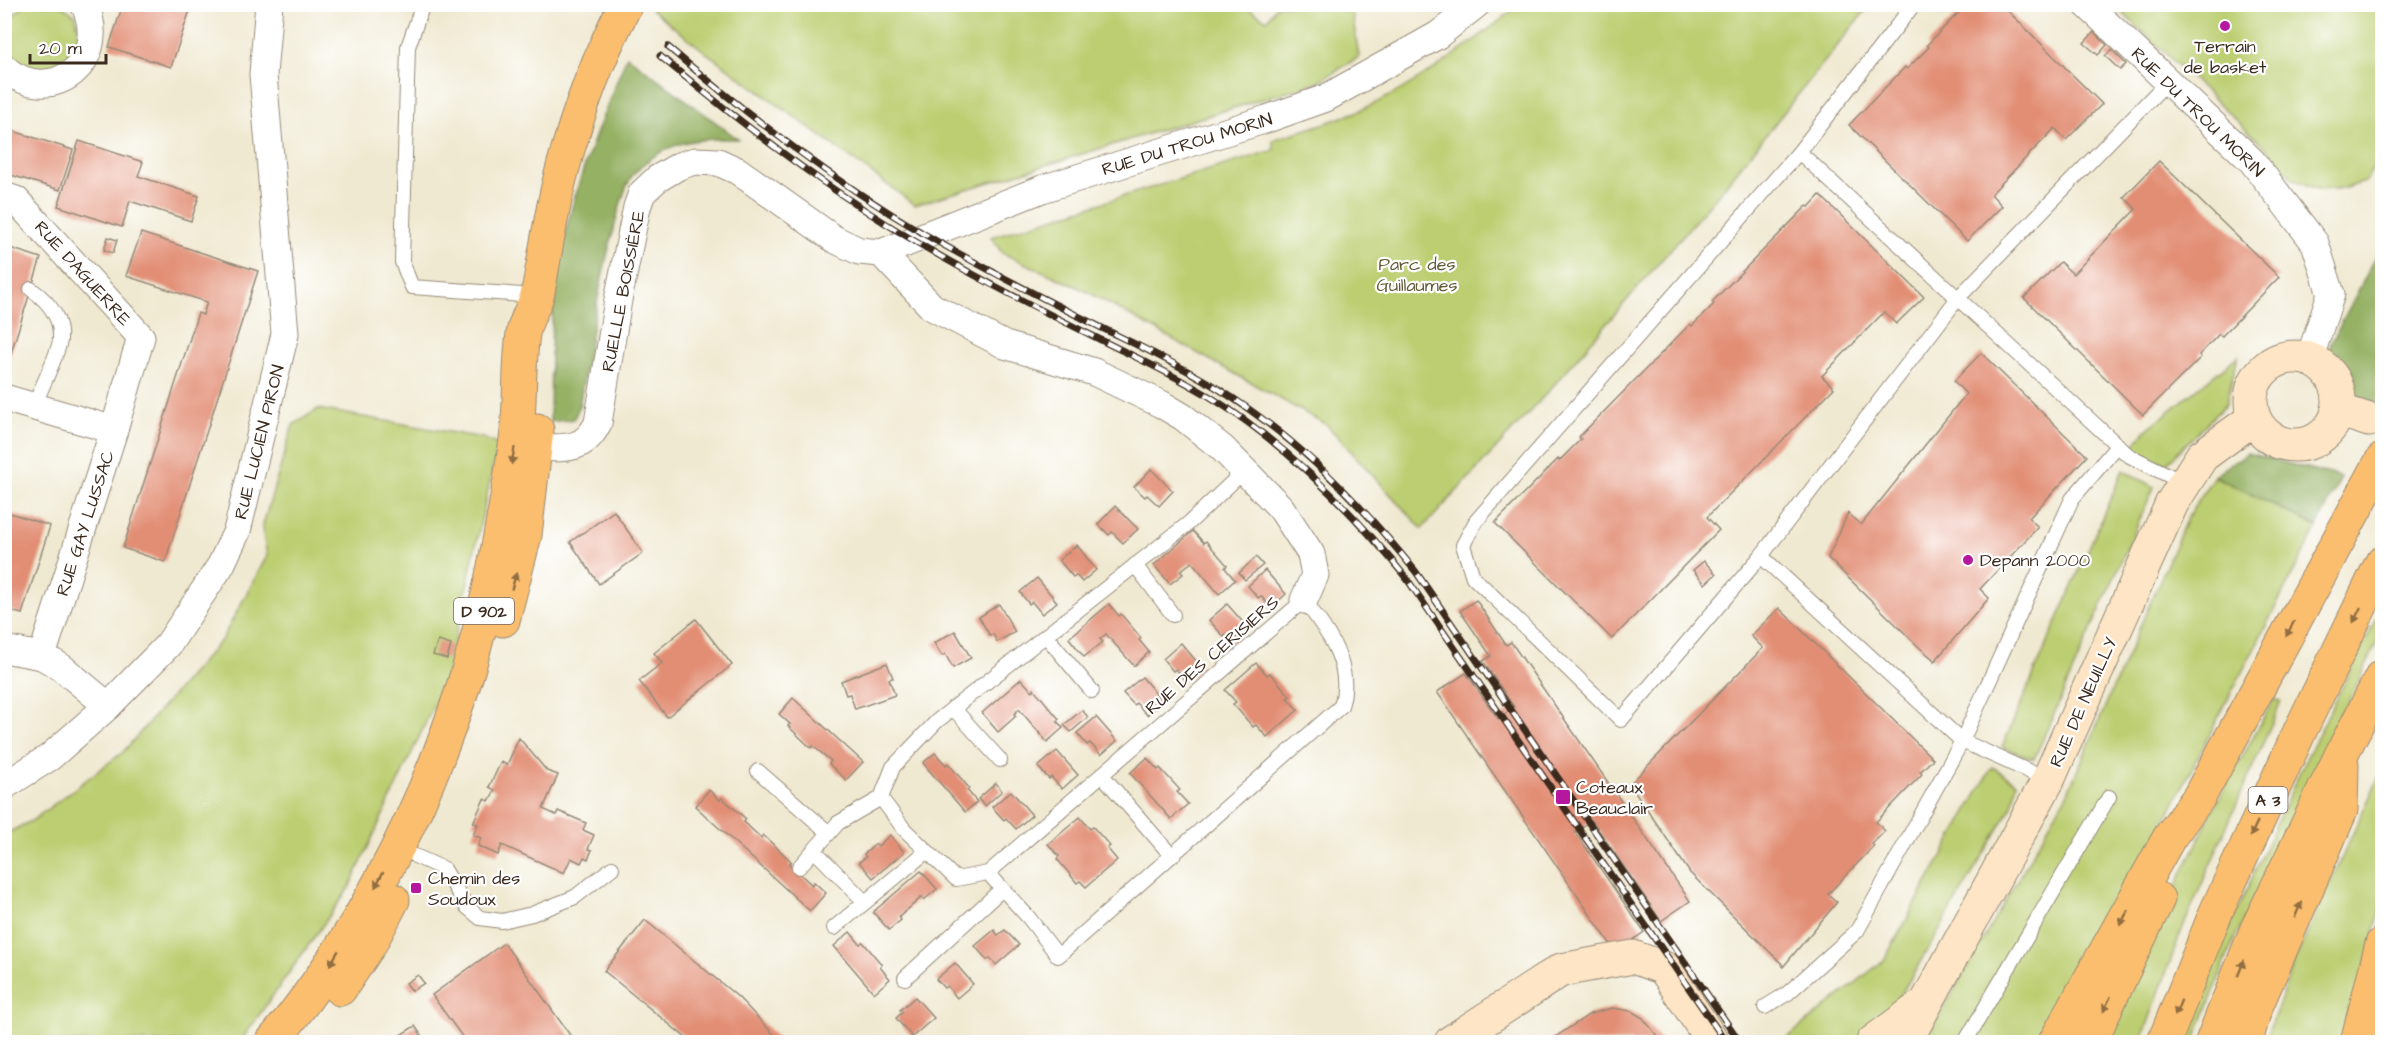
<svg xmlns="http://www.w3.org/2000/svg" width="2387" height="1047" viewBox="0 0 2387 1047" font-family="'Architects Daughter',sans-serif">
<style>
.green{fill:#bcce71;stroke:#7c7c48;stroke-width:1.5}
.forest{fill:#95b163;stroke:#686e40;stroke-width:1.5}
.building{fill:#e28e74}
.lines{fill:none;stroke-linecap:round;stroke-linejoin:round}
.lane-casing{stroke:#968a78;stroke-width:16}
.street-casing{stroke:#968a78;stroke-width:29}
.secondary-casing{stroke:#968a78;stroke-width:35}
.primary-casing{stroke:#968a78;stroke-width:35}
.highway-casing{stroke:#968a78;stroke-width:35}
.lane{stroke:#fff;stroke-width:14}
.street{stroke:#fff;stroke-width:27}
.secondary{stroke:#fde5c5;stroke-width:33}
.primary{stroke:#fbbe6e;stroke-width:33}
.highway{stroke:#fbbe6e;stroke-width:33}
.rail-casing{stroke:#3b2a1e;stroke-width:7}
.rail{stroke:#fff;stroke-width:4.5;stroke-dasharray:14;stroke-linecap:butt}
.oneway{fill:#916d42}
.poi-dot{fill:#b5179e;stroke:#fff;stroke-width:2}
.labels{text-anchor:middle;stroke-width:4.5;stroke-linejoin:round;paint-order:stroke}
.shield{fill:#fff;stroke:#766a62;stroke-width:1.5}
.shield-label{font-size:16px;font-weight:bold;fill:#3b2a1e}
.poi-label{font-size:18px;fill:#3b2a1e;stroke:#fff;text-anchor:start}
.street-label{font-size:18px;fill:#3b2a1e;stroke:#fff}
.park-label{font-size:18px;fill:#625b37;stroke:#fff}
</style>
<rect width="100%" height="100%" fill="#fff"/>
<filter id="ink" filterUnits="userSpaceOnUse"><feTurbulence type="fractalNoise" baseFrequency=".0167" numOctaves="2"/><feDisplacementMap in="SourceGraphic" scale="12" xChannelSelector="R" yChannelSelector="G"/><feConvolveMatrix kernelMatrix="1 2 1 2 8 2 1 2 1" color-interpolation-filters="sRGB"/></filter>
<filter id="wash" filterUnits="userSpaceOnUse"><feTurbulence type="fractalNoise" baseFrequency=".008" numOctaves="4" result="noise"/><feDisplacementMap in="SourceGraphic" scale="24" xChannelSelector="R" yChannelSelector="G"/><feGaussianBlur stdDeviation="1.35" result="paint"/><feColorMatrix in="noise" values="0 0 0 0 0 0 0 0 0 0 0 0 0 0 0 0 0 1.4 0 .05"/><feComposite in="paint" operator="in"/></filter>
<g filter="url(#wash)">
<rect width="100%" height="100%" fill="#f0e9d1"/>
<!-- green -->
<g class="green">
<path d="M 25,5 L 61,5 L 76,16 L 80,41 L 68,64 L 44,73 L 20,65 L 7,43 L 11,17 Z"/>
<path d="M 652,5 L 1241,4 L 1267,20 L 1277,5 L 1334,5 L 1352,12 L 1359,57 L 1318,82 L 915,205 L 704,51 L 650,8 Z"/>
<path d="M 1519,5 L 1870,5 L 1720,192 L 1547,393 L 1422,529 L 1327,425 L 1084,290 L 1002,253 L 991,237 L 1274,150 L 1273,140 C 1302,130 1333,122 1361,110 C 1419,84 1470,45 1519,5 Z"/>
<path d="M 2114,5 L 2382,5 L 2382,153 L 2365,182 L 2345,188 L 2320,190 L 2293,179 L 2264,146 Z"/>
<path d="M 2238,356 L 2226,404 L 2166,464 L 2131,449 L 2146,430 Z"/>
<path d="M 318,409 L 483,438 L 498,445 L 446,679 L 349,888 L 240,1042 L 5,1042 L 5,834 L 33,820 L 123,752 L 222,639 L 267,556 L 262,528 L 293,425 Z"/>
<path d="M 2123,470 L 2154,487 L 2034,759 L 2002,747 Z"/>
<path d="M 2214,476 L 2317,527 L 2168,815 L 2044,1042 L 1924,1042 L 2068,792 L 2187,518 Z"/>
<path d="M 2382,607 L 2382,632 L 2234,940 L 2194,1042 L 2182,1042 L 2223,942 L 2300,771 Z"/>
<path d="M 2274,699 L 2281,702 L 2181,932 L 2141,1042 L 2109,1042 L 2151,938 L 2214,808 Z"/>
<path d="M 1992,767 L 2017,782 L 2012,806 L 1899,998 L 1857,1042 L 1782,1042 L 1884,960 Z"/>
<path d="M 2382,770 L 2382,902 L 2346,1042 L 2265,1042 L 2295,960 Z"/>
</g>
<!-- forest -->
<g class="forest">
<path d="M 627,56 L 738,139 C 698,138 668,140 637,170 C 625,181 618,212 614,228 C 598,288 589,347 579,407 L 574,419 L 550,422 C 551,384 550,346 553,308 C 560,220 594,137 627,56 Z"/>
<path d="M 2382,245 L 2382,404 L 2358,397 L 2340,374 L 2330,345 Z"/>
<path d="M 2247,453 L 2341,477 L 2317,527 L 2214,476 Z"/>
</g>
<g id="blocks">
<!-- building -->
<g class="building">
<path d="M 123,4 L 192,4 L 171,67 L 109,47 Z"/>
<path d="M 1967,4 L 2001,4 L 2102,104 L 2066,140 L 2055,128 L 1991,194 L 2002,206 L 1967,241 L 1849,125 L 1905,67 L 1907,69 L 1929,47 L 1927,45 Z"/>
<path d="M 2094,32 L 2107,45 L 2098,55 L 2084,43 Z"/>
<path d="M 2112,50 L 2126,64 L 2120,70 L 2105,56 Z"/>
<path d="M 4,128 L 73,150 L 60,190 L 11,175 L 8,183 L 4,182 Z"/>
<path d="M 79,141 L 143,162 L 138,176 L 199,196 L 191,221 L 130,201 L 122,227 L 58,206 Z"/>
<path d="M 2159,161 L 2279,277 L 2222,336 L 2219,334 L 2199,355 L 2201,357 L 2143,415 L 2024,298 L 2060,262 L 2073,274 L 2136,209 L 2124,197 Z"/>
<path d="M 1820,195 L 1924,297 L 1896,324 L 1884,312 L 1822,376 L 1834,388 L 1707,517 L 1719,530 L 1612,639 L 1495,523 L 1558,459 L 1559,461 L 1581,439 L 1579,437 L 1690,324 L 1692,326 L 1714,304 L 1712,302 L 1807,206 L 1809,207 Z"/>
<path d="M 141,233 L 258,271 L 165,562 L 123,548 L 198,313 L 203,315 L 207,302 L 126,276 Z"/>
<path d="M 108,237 L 117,240 L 113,253 L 104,250 Z"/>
<path d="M 4,246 L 41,258 L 5,372 L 4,372 Z"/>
<path d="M 1981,353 L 2087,456 L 2029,518 L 2038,527 L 1980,589 L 1989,598 L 1934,662 L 1933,659 L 1920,648 L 1828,558 L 1848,513 L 1861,525 L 1966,394 L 1954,381 Z"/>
<path d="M 1151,469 L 1173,491 L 1159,506 L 1147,495 L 1145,497 L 1134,487 Z"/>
<path d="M 1115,506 L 1138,529 L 1123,543 L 1112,532 L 1109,535 L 1098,524 Z"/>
<path d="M 4,511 L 50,526 L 22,614 L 4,609 Z"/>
<path d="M 614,511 L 643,553 L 599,584 L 570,542 Z"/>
<path d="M 1193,531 L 1204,543 L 1206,541 L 1227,565 L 1225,568 L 1235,580 L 1219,594 L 1192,562 L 1180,571 L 1183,574 L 1170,584 L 1154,565 Z"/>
<path d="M 1077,545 L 1096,570 L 1082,582 L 1076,575 L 1073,577 L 1059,560 Z"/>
<path d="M 1256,557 L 1263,565 L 1245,580 L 1239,573 Z"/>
<path d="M 1704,561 L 1716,574 L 1705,584 L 1693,570 Z"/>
<path d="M 1265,570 L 1286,594 L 1271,608 L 1261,596 L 1258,598 L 1248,586 Z"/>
<path d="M 1037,578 L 1057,602 L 1042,614 L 1032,602 L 1029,604 L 1020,592 Z"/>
<path d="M 1476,600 L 1506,645 L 1511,642 L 1690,901 L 1661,921 L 1592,820 L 1575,832 L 1644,932 L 1616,952 L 1437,692 L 1466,673 L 1498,719 L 1514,707 L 1483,661 L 1491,656 L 1460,611 Z"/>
<path d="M 999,604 L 1015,632 L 997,642 L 993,634 L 990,636 L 979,617 Z"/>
<path d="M 1109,604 L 1119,616 L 1121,614 L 1141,638 L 1139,640 L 1149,652 L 1134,666 L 1106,634 L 1100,639 L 1103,642 L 1084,657 L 1069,638 Z"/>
<path d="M 1227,604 L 1248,628 L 1232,642 L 1226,635 L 1224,637 L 1209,620 Z"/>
<path d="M 1779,608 L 1933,759 L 1920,772 L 1922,774 L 1876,822 L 1885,831 L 1872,844 L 1874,846 L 1828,894 L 1837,902 L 1783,967 L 1782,964 L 1690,873 L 1630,784 L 1763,648 L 1751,636 Z"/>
<path d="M 696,619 L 732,665 L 667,717 L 639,681 L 662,663 L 654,653 Z"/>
<path d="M 955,631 L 971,658 L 953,668 L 945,654 L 942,656 L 934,643 Z"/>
<path d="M 438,641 L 451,645 L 447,659 L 433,655 Z"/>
<path d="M 1181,643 L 1202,668 L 1186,681 L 1176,669 L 1173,671 L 1163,659 Z"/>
<path d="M 887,663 L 893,678 L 889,679 L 895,695 L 855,709 L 850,694 L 846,695 L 841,681 Z"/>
<path d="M 1256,663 L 1267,675 L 1270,673 L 1290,696 L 1287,698 L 1298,710 L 1267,737 L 1256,725 L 1253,727 L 1233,704 L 1236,702 L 1225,690 Z"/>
<path d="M 1142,677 L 1163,702 L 1147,715 L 1136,703 L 1134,705 L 1123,693 Z"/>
<path d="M 1021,679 L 1032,691 L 1034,689 L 1059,719 L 1057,721 L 1063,728 L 1047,742 L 1019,709 L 1014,714 L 1016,716 L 998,732 L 982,713 Z"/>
<path d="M 793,698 L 863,762 L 846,780 L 829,764 L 831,761 L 813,746 L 811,748 L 788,726 L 790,724 L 779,714 Z"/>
<path d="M 1082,710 L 1088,717 L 1071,732 L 1064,725 Z"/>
<path d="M 1096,717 L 1117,741 L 1101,755 L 1090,743 L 1087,745 L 1077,733 Z"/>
<path d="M 519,738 L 547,771 L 558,775 L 543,809 L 556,815 L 558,811 L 586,823 L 583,830 L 594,835 L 588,849 L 592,850 L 588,859 L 584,857 L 581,863 L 571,858 L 564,873 L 502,845 L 498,855 L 478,846 L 481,838 L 473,835 L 478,824 L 473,823 L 484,799 L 489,801 L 495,790 L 489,787 L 501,762 L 507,765 Z"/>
<path d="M 1057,751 L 1078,775 L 1062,789 L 1051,777 L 1049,779 L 1038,767 Z"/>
<path d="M 935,753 L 946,765 L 948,763 L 969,788 L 967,790 L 977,802 L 965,812 L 923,763 Z"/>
<path d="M 1147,758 L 1158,770 L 1160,768 L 1180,790 L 1177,792 L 1188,804 L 1171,819 L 1130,773 Z"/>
<path d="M 996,783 L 1002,791 L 985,806 L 978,799 Z"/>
<path d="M 709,790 L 720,800 L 722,798 L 746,819 L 744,822 L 761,838 L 763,835 L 791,861 L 789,864 L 812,885 L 814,882 L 826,893 L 810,911 L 695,806 Z"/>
<path d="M 1011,791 L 1032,815 L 1016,829 L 1006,818 L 1004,820 L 992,807 Z"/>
<path d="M 1080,817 L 1090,829 L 1093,827 L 1110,846 L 1107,848 L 1117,860 L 1086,887 L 1080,881 L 1077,883 L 1057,859 L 1059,856 L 1048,844 Z"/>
<path d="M 890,835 L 904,852 L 873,878 L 859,862 L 866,857 L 864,854 L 876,844 L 878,846 Z"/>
<path d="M 921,871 L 937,889 L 924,900 L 922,897 L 899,917 L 901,920 L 889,930 L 873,912 Z"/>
<path d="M 645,920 L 738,997 L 781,1042 L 691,1042 L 604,971 Z"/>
<path d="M 994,930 L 998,935 L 1005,930 L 1019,945 L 996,965 L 990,958 L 987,960 L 975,946 Z"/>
<path d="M 850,932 L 860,944 L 863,942 L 882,965 L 880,967 L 890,979 L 874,993 L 834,946 Z"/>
<path d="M 504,943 L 575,1042 L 466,1042 L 432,995 Z"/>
<path d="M 955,963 L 973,984 L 957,998 L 947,986 L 944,988 L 936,979 Z"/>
<path d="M 418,975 L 424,983 L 412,991 L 406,983 Z"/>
<path d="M 915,997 L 934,1018 L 912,1037 L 896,1018 L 903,1012 L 900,1010 Z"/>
<path d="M 1612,1008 L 1631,1011 L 1643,1018 L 1662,1042 L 1548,1042 L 1590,1014 Z"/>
<path d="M 415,1026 L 426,1042 L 389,1042 Z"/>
</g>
</g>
</g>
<g filter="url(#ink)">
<use href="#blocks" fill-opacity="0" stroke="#968a78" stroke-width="1.5"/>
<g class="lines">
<defs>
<g id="lane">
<path d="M 423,4 L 408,47 L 402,262 L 412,287 L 537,296"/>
<path d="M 1914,4 L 1799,152 L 1476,521 L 1463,545 L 1473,577 L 1621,720 L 1761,556 L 1958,298 L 2168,81"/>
<path d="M 1799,152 L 2128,455 L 2184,483"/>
<path d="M 31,289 C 48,301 62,318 60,340 C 59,352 39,393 34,406"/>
<path d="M 1761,556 L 1962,741 L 2048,780"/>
<path d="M 1135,565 L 1173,615"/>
<path d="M 1046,636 L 1092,691"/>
<path d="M 953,708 L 1000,760"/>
<path d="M 758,771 L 829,833"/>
<path d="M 1102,775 L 1170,854"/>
<path d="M 814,850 L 865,902"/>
<path d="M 415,856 L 444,869 L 467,907 L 480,918 L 502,921 L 532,914 L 575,897 L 612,868"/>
<path d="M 799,867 L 838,823 L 881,798"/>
<path d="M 988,873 L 1029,918 L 1058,956 L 1341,706 C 1354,665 1327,631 1304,600 L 988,873 L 956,879 L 904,829 L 881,798 L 893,767 L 937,721 L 1189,523 L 1244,471"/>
<path d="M 834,928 L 927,851"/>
<path d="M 905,978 L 1002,889"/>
<path d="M 1765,1007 L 1788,993 L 1857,931 L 1962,741 L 2072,499 L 2118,445"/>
<path d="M 1965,1042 L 2109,797"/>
</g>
<g id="street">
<path d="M 2086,4 L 2252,161 L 2315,243 L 2331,294 L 2309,360"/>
<path d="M 4,68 C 52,109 112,60 84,4"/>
<path d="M 4,196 L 16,200 L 141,337 L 114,430"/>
<path d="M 881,253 L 1042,189 L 1267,119 L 1326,98 L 1438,35 L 1477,4"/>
<path d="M 4,398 L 114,430 L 42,656 L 61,667 L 108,706"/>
<path d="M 536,447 C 564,448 584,452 598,423 L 618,300 L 637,207 L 642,193 L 657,179 L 679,166 L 695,161 L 718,162 L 738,171 L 834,239 L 859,251 L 881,253 L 932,307 L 1005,345 L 1094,372 L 1161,404 L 1183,417 L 1222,448 L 1281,508 L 1311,554 L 1315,575 L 1304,600"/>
<path d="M 4,649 L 42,656"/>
<path d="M 4,786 L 50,757 L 108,706 L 168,645 L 221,565 L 237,531 L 285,334 L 263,74 L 269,4"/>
</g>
<g id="secondary">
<circle cx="2295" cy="401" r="44"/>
<path d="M 2338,410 L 2369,420"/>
<path d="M 1451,1042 L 1561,970 L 1633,957 L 1664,968 L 1713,1042"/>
<path d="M 1873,1042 L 1919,1008"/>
<path d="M 1905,1042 L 2048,780 L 2172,503 L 2202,456 L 2254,418"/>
</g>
<g id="primary">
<path d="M 503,620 L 525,535 L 537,430"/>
<path d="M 340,989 L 370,944 L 393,900"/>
<path d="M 272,1042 C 357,940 421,816 462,690 C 488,609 504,524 516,439 C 521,405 518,368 523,334 C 525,319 535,306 538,292 C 546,251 551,211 562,171 C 577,114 598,57 626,4"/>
</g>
<g id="highway">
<path d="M 2055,1042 L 2169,838 L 2199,797 L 2382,460"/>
<path d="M 2091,1042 L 2102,1016 L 2158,899"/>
<path d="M 2164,1042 L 2216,912 L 2299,733 L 2382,562"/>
<path d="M 2212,1042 L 2256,931 L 2342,753 L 2382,676"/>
<path d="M 2246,1042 L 2255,1009 L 2341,810 L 2342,764"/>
<path d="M 2357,1042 L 2382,944"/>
</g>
</defs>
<!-- lane casing -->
<use href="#lane" class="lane-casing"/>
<!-- street casing -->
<use href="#street" class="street-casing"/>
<!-- secondary casing -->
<use href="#secondary" class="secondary-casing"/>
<!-- primary casing -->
<use href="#primary" class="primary-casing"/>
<!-- highway casing -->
<use href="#highway" class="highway-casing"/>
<!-- lane -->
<use href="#lane" class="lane"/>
<!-- street -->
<use href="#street" class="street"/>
<!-- secondary -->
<use href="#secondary" class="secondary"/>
<!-- primary -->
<use href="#primary" class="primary"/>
<!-- highway -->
<use href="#highway" class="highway"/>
<defs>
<g id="rail">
<path d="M 668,47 C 749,116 833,181 926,235 C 983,268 1042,298 1102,328 C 1141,347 1180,365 1217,388 C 1295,436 1359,501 1416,572 L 1740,1042"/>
<path d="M 660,56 C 742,124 826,189 918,243 C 978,279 1042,311 1105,342 C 1141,360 1178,377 1212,398 C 1288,446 1351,509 1407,579 L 1726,1042"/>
</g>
</defs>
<!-- rail casing -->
<use href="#rail" class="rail-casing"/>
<!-- rail -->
<use href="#rail" class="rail"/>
</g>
<!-- one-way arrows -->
<defs><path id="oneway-solid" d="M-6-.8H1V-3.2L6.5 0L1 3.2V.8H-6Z" transform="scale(1.5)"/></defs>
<g class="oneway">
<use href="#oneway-solid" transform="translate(513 456) rotate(100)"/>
<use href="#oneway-solid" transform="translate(514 581) rotate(-74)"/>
<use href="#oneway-solid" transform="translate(2357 615) rotate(116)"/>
<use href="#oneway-solid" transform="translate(2290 629) rotate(118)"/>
<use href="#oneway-solid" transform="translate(2254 829) rotate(115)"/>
<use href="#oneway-solid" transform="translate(379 880) rotate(118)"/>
<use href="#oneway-solid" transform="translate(2298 910) rotate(-67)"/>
<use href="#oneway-solid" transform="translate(2124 918) rotate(119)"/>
<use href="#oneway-solid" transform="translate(334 958) rotate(121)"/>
<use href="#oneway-solid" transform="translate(2241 968) rotate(-69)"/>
<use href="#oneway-solid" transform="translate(2107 1004) rotate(116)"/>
<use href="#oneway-solid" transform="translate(2178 1008) rotate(112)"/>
</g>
</g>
<!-- markers -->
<g class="poi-dot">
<circle cx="2225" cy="26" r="6"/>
<circle cx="1968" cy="560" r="6"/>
<rect x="1555" y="789" width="16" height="16" rx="3"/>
<rect x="410" y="882" width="12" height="12" rx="3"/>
</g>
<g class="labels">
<!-- shield labels -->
<g class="shield">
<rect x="454" y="598" width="60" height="26" rx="4.5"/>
<rect x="2248.5" y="787" width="39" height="26" rx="4.5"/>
</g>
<g class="shield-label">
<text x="484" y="617">D 902</text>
<text x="2268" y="806">A 3</text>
</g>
<!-- poi labels -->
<g class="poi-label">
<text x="2225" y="52" text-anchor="middle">Terrain<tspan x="2225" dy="21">de basket</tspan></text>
<text x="1980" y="566">Depann 2000</text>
<text x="1576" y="793">Coteaux<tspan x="1576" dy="21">Beauclair</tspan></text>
<text x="428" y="884">Chemin des<tspan x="428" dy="21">Soudoux</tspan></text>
</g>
<!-- street labels -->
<g class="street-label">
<text transform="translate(2198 112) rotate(44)" y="6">RUE DU TROU MORIN</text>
<text transform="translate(1187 144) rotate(-17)" y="6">RUE DU TROU MORIN</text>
<text transform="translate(83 273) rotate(48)" y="6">RUE DAGUERRE</text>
<text transform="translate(623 291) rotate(-79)" y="6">RUELLE BOISSIÈRE</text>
<text transform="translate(259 442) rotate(-76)" y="6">RUE LUCIEN PIRON</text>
<text transform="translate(85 523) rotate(-72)" y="6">RUE GAY LUSSAC</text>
<text transform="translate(1212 655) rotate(-41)" y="6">RUE DES CERISIERS</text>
<text transform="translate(2083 702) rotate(-66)" y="6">RUE DE NEUILLY</text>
</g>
<!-- park labels -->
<g class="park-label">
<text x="1417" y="270">Parc des<tspan x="1417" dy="21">Guillaumes</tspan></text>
</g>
</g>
<!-- margin -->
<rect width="2387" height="1047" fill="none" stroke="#fff" stroke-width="24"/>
<!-- scale -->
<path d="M30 54v9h76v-9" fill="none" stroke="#3b2a1e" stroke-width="3"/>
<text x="39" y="54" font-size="18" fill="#3b2a1e" stroke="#ffffff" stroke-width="4.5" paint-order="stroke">20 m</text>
</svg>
